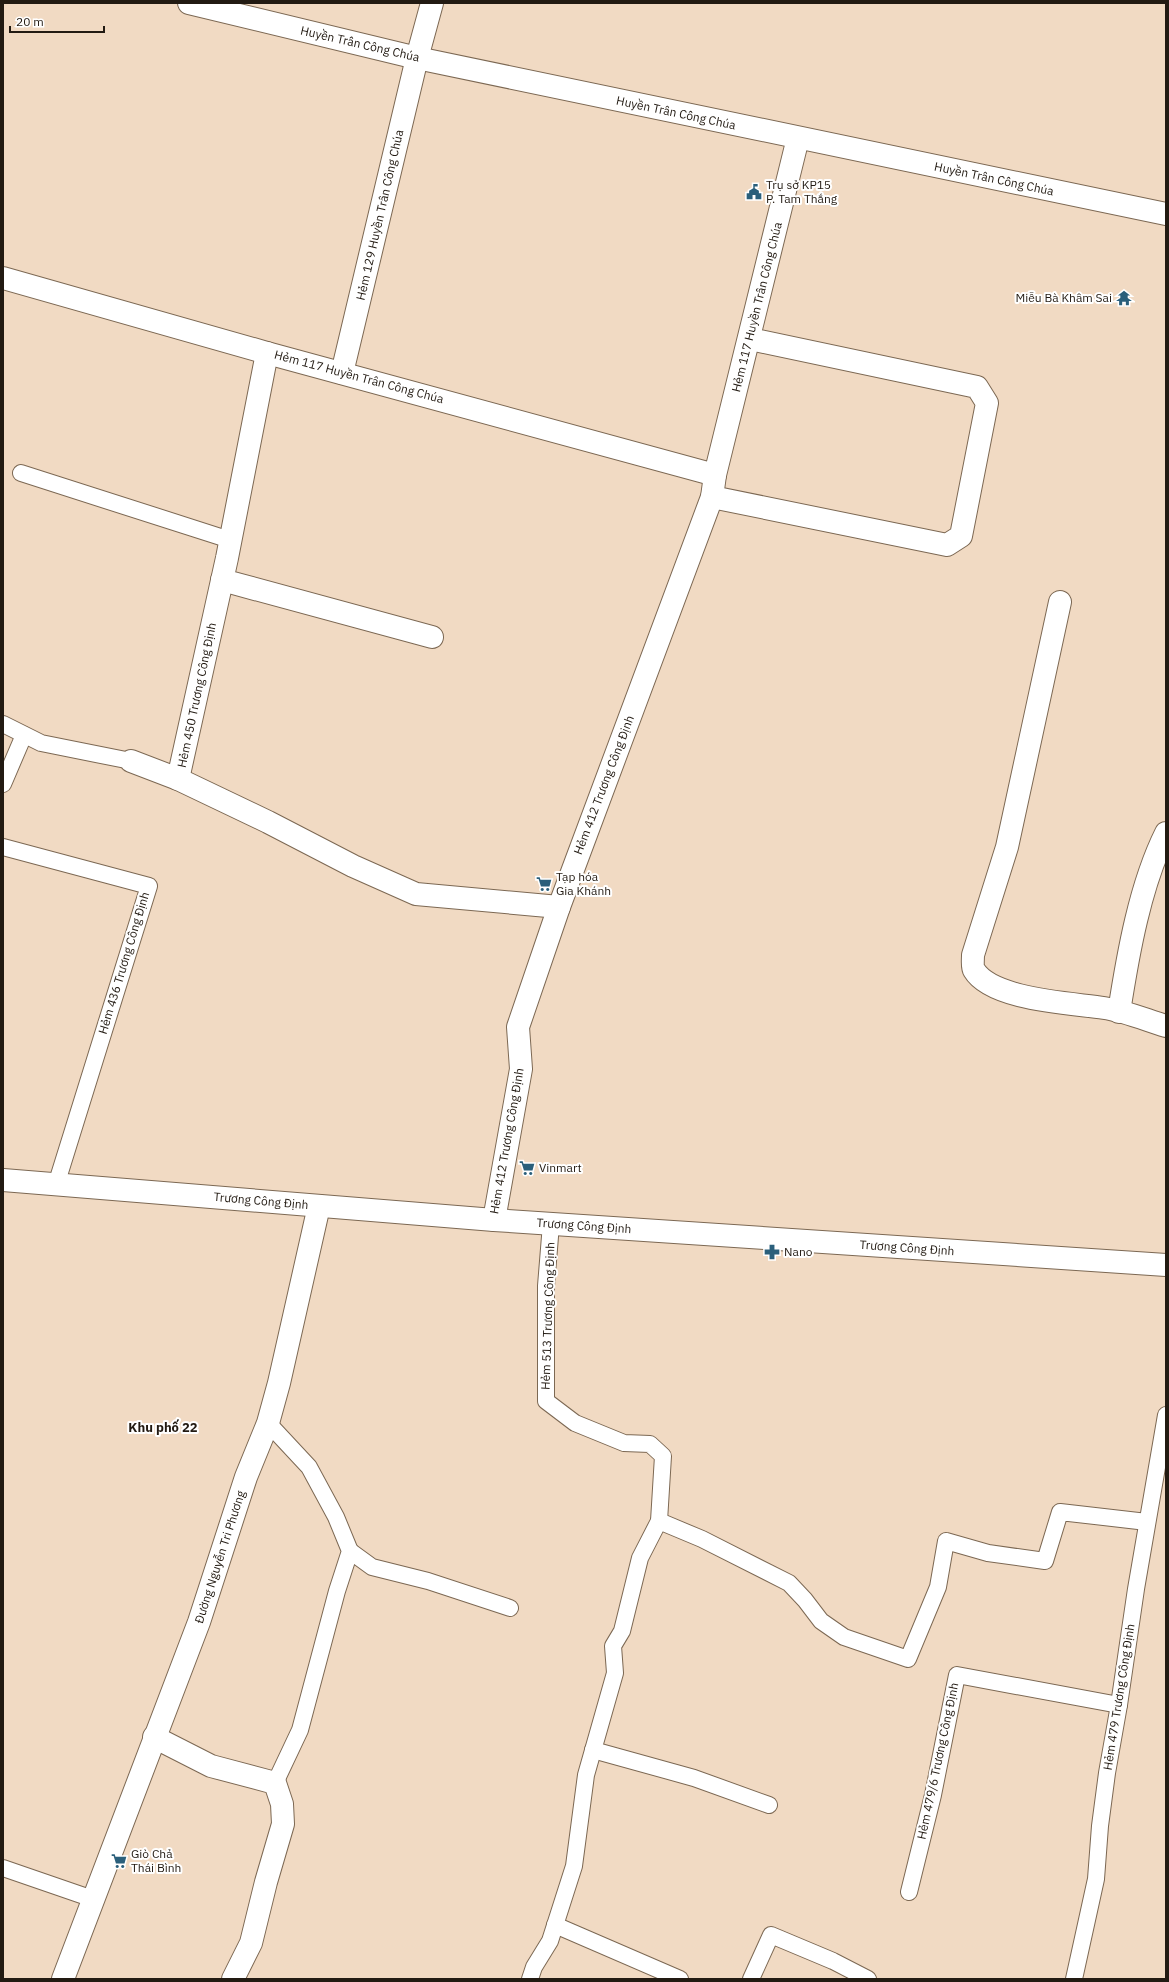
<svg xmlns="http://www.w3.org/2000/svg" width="1169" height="1982" viewBox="0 0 1169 1982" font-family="'IBM Plex Sans',sans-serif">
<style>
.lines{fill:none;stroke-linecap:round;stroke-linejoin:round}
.lane-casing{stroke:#7c6853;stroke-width:18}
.street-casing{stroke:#7c6853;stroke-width:24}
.secondary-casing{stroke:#7c6853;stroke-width:24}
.lane{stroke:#fff;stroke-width:16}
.street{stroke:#fff;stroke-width:22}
.secondary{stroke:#fff;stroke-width:22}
.labels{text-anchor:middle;stroke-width:4;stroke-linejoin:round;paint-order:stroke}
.street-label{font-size:12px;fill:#221a12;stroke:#fff}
.poi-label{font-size:12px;fill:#221a12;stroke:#fff;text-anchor:start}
.neighbourhood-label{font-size:13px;font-weight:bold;fill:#221a12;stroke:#fff}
</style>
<rect width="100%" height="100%" fill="#f1dac3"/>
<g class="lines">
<defs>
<g id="lane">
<path d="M 21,473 L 230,540"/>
<path d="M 3,724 L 41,743 L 131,761"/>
<path d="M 3,784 L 24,735"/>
<path d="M 3,847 L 149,886 L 56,1185"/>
<path d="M 268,1423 L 309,1467 L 336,1517 L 350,1551 L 337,1591 L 300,1730 L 275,1783"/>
<path d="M 659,1521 L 702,1539 L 789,1583 L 805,1600 L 821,1621 L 844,1637 L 908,1659 L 938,1587 L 946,1541 L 988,1553 L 1045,1561 L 1060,1512 L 1147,1522"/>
<path d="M 350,1551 L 372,1567 L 428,1581 L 510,1608"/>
<path d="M 593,1750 L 694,1778 L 769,1805"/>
<path d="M 3,1868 L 93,1899"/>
<path d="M 909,1892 L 933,1795 L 957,1675 L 1119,1705"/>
<path d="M 555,1925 L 680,1979"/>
<path d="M 530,1979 L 534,1967 L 550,1941 L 574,1866 L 586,1775 L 615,1673 L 613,1646 L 622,1631 L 640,1558 L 659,1521 L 663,1456 L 650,1444 L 624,1443 L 575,1423 L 546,1401 L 546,1286 L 551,1224"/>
<path d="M 751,1979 L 771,1935 L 833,1961 L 868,1979"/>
<path d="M 1074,1979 L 1096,1879 L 1100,1826 L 1107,1773 L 1119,1705 L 1136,1589 L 1166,1415"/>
</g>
<g id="street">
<path d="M 3,278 L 267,353 L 715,475"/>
<path d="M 342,373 L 417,58 L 432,3"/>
<path d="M 712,497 L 947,545 L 961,536 L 987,403 L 977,387 L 750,339"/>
<path d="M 222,580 L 432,637"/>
<path d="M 1060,602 L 1007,847 L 973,955 C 973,960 972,967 974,970 C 992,1000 1072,1003 1104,1008 C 1125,1011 1146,1020 1166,1026"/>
<path d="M 131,761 L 178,779 L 268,822 L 353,866 L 416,894 L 559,907"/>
<path d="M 178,779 L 227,558 L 267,353"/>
<path d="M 1119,1012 C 1128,954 1140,885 1166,833"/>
<path d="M 494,1220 L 521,1069 L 518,1027 L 559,907 L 712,497 L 715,475 L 798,138"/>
<path d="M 154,1737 L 211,1766 L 275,1783 L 282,1804 L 283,1824 L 266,1882 L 251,1943 L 233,1979"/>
</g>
<g id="secondary">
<path d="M 189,3 L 417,58 L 1166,214"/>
<path d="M 3,1180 L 494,1220 L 1166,1265"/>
<path d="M 63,1979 L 199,1622 L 246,1477 L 268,1423 L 279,1383 L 319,1206"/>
</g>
</defs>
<!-- lane casing -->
<use href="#lane" class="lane-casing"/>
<!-- street casing -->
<use href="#street" class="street-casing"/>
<!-- secondary casing -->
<use href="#secondary" class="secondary-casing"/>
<!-- lane -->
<use href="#lane" class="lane"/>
<!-- street -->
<use href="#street" class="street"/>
<!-- secondary -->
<use href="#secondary" class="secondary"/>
</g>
<!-- icons -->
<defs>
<symbol id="civic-bare" viewBox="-9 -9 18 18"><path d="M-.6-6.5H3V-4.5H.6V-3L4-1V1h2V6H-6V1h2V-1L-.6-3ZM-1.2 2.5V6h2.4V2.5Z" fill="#2a5f7b" stroke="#fff" stroke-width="2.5" paint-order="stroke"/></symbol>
<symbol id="temple-bare" viewBox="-9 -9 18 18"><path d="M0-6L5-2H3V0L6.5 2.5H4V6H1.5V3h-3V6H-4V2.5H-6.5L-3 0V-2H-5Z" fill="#2a5f7b" stroke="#fff" stroke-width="2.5" paint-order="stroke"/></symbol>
<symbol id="supermarket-bare" viewBox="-9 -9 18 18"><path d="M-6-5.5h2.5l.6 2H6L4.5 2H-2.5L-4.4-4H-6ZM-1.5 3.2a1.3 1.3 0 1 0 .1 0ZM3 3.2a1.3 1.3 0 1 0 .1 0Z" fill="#2a5f7b" stroke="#fff" stroke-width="2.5" paint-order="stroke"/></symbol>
<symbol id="pharmacy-bare" viewBox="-9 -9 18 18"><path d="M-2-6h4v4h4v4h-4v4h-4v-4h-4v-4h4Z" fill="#2a5f7b" stroke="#fff" stroke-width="2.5" paint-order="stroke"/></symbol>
</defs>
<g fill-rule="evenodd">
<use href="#civic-bare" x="743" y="181" width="22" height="22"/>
<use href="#temple-bare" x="1113" y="287" width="22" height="22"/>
<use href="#supermarket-bare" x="533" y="873" width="22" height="22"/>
<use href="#supermarket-bare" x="516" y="1157" width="22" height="22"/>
<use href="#pharmacy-bare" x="761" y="1241" width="22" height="22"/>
<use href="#supermarket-bare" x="108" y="1850" width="22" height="22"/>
</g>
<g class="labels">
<!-- street labels -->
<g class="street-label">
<text transform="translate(360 44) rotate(13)" y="4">Huyền Trân Công Chúa</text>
<text transform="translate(676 113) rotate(12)" y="4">Huyền Trân Công Chúa</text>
<text transform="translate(994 179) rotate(12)" y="4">Huyền Trân Công Chúa</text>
<text transform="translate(380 215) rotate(-77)" y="4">Hẻm 129 Huyền Trân Công Chúa</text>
<text transform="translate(757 307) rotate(-76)" y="4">Hẻm 117 Huyền Trân Công Chúa</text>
<text transform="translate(359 377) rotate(15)" y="4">Hẻm 117 Huyền Trân Công Chúa</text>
<text transform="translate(197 695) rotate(-78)" y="4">Hẻm 450 Trương Công Định</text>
<text transform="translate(604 785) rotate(-69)" y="4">Hẻm 412 Trương Công Định</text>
<text transform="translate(124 963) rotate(-73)" y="4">Hẻm 436 Trương Công Định</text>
<text transform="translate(507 1141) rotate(-80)" y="4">Hẻm 412 Trương Công Định</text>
<text transform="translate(261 1201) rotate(5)" y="4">Trương Công Định</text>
<text transform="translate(584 1226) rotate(4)" y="4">Trương Công Định</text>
<text transform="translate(907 1248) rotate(4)" y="4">Trương Công Định</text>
<text transform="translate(548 1316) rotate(-88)" y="4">Hẻm 513 Trương Công Định</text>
<text transform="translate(220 1557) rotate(-72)" y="4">Đường Nguyễn Tri Phương</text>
<text transform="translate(1119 1697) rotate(-81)" y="4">Hẻm 479 Trương Công Định</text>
<text transform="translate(938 1761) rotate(-78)" y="4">Hẻm 479/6 Trương Công Định</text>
</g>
<!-- poi labels -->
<g class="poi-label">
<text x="766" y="189">Trụ sở KP15<tspan x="766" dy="14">P. Tam Thắng</tspan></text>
<text x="1112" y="302" text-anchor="end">Miễu Bà Khâm Sai</text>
<text x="556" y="881">Tạp hóa<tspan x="556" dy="14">Gia Khánh</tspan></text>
<text x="539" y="1172">Vinmart</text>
<text x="784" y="1256">Nano</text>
<text x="131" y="1858">Giò Chả<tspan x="131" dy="14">Thái Bình</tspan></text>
</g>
<!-- neighbourhood labels -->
<g class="neighbourhood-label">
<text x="163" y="1432">Khu phố 22</text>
</g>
</g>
<!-- border -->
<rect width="1169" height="1982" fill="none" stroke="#221a12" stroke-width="8"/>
<!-- scale -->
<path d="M10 26v6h94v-6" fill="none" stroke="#221a12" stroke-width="2"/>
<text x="16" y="26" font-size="12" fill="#221a12" stroke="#ffffff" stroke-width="3" paint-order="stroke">20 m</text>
</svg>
